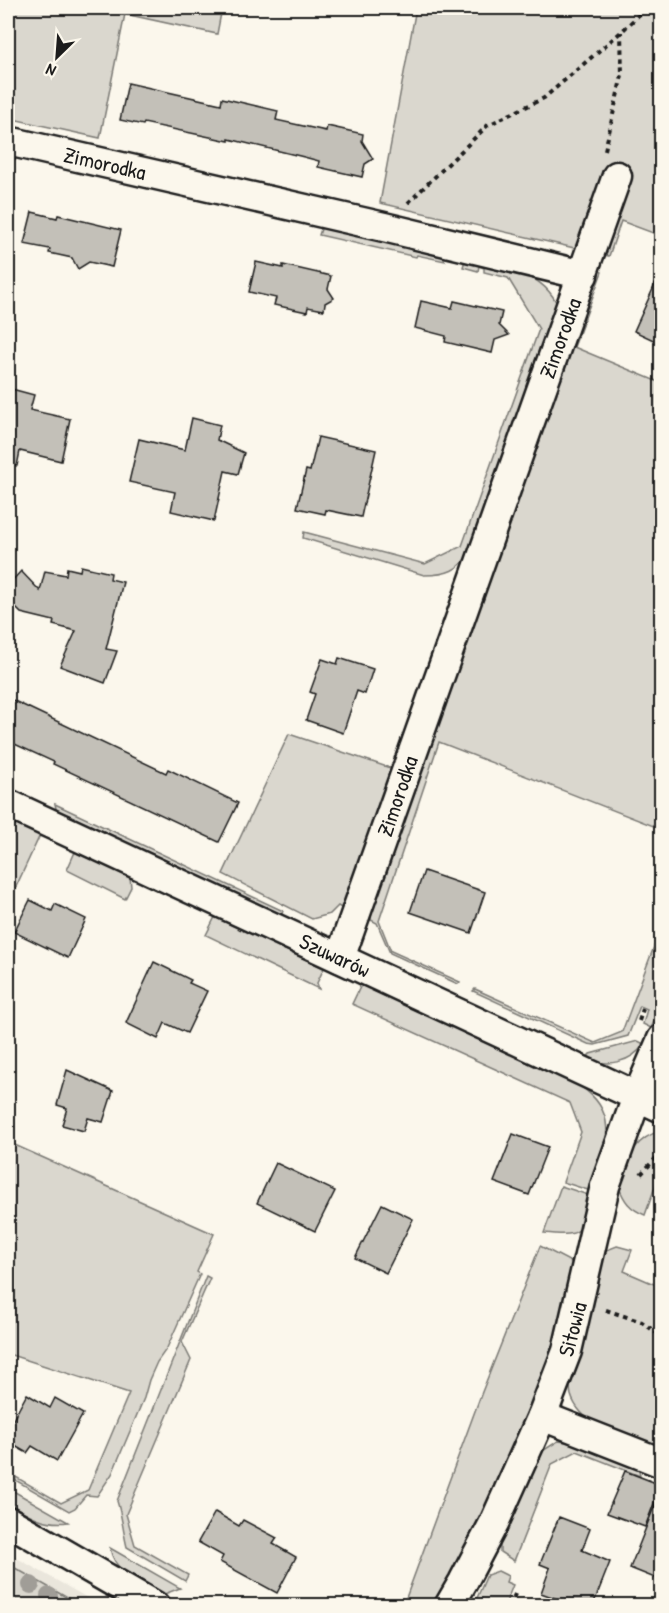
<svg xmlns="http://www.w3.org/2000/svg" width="669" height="1613" viewBox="0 0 669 1613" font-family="'Patrick Hand',sans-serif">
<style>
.built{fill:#eae6dc}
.green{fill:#dad7ce;stroke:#7b7a75;stroke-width:1.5}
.building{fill:#c3c0b8;stroke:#1c1c1c;stroke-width:1.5}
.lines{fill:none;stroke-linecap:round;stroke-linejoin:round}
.minor-casing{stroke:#1c1c1c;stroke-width:33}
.path{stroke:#1c1c1c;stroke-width:4;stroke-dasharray:4.5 4.5;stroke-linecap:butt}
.minor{stroke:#fbf7ec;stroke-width:28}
.tree{fill:#a09d97}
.labels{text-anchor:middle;stroke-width:4.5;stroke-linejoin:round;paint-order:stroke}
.street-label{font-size:22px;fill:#1c1c1c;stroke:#fbf7ec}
</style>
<rect width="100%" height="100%" fill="#fbf7ec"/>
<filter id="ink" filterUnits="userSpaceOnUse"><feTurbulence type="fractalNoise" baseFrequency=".0167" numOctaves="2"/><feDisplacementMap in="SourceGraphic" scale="12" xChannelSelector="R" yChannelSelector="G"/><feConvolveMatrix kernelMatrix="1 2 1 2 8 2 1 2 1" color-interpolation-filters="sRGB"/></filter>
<g filter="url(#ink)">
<!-- built -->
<path class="built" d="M 8,1553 L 100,1605 L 8,1605 Z"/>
<!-- green -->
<g class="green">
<path d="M 8,8 L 222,8 L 217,34 L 125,14 L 100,138 L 8,118 Z"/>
<path d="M 416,8 L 661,8 L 661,236 L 621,221 L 609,256 L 380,203 Z"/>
<path d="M 325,224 L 441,254 L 445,261 L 417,255 L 416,257 L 319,235 L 321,229 Z"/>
<path d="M 465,260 C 504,269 546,269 561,313 L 471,551 C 459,571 447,575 424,575 L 303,538 L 304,532 L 425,564 L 462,546 L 539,329 L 508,278 L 484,272 L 484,268 L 479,266 L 478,271 L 463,267 Z"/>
<path d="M 597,270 L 602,272 L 574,347 L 661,383 L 661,829 L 439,742 L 379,921 L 391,951 L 460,982 L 458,984 L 390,953 L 377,923 L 371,920 L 371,909 Z"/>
<path d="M 289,734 L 396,770 L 343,909 L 338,906 L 330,914 L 312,919 L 223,874 Z"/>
<path d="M 55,804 L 283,911 L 280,919 L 57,813 Z"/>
<path d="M 8,820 L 40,835 L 8,904 Z"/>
<path d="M 75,852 L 130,877 L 131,887 L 125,899 L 67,870 Z"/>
<path d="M 215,917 L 324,968 L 317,983 L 319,989 L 206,935 Z"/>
<path d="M 661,928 L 661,1014 L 658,1013 L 651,1028 L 643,1024 L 647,1009 L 640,1006 L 628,1036 L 595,1045 L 588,1044 L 473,991 L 475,989 L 595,1043 L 622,1032 Z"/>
<path d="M 361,985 L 580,1086 C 624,1115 603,1151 591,1191 L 563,1182 L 581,1132 L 570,1103 L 352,1004 Z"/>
<path d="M 638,1041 L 644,1044 C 631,1063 608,1067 586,1059 L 590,1054 Z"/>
<path d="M 661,1131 L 661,1170 L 645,1215 C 630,1209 624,1201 619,1187 C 628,1161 631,1139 661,1131 Z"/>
<path d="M 8,1142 L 214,1234 L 197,1272 L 200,1274 L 167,1348 L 157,1362 L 149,1380 L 144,1398 L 112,1474 L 97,1496 L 86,1495 L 75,1508 L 69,1511 L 15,1480 L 16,1477 L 61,1503 L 88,1490 L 129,1393 L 8,1354 Z"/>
<path d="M 561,1186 L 591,1196 C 579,1233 586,1237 544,1233 Z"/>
<path d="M 540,1246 L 571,1262 L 575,1275 C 554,1342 533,1408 505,1473 C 486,1519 459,1562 434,1605 L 403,1606 L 482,1392 Z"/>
<path d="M 617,1246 L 632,1250 L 624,1271 L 661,1287 L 661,1451 C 632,1440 581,1429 571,1395 C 570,1391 570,1385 570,1381 L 603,1256 L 607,1250 Z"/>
<path d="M 206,1276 L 210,1278 L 182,1342 L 191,1360 L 126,1514 L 135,1545 L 188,1575 L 185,1581 L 127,1547 C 123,1531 122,1516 117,1501 Z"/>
<path d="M 558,1441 L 584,1444 L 638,1466 L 640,1476 L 577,1451 L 552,1464 L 514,1561 L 500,1552 L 500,1543 L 541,1452 Z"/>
<path d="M 8,1488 L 68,1522 C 45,1525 29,1515 10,1504 Z"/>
<path d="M 110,1548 L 180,1588 L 162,1595 C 142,1583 114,1574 110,1548 Z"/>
<path d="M 8,1564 L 80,1605 L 8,1605 Z"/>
<path d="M 498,1571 L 508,1576 L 506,1582 L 513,1585 L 505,1605 L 474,1605 L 487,1575 Z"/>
</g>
<!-- building -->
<g class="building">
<path d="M 128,83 L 221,104 L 222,98 L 278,111 L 276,120 L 326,131 L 327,126 L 363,134 L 362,141 L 373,159 L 365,164 L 362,177 L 318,167 L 319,161 L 304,157 L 229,139 L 229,141 L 144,123 L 143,125 L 120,120 Z"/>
<path d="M 32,212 L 57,218 L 58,215 L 121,230 L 112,267 L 89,262 L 78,269 L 72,258 L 49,253 L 50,249 L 24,244 Z"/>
<path d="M 256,262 L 283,268 L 283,265 L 331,276 L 328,289 L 334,298 L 325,303 L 324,310 L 308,307 L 307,312 L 274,305 L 276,298 L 249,292 Z"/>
<path d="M 662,269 L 662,344 L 634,331 Z"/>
<path d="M 421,301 L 452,308 L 454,301 L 502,312 L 499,325 L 509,335 L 495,340 L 492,353 L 445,342 L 446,336 L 415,328 Z"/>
<path d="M 8,388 L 34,395 L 30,410 L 70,419 L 61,461 L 20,451 L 17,466 L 8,465 Z"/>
<path d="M 192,418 L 220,425 L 217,440 L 244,453 L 238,474 L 225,471 L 214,521 L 171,511 L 175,492 L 129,482 L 139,439 L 185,450 Z"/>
<path d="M 318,437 L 376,450 L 361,517 L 326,510 L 325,514 L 297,508 L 306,470 L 310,471 Z"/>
<path d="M 81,566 L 111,573 L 110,579 L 123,582 L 106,649 L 117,651 L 105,683 L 60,666 L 76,631 L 53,625 L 54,621 L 21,613 L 8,600 L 8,585 L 21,571 L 40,591 L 45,571 L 66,575 L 67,568 L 80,571 Z"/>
<path d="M 339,658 L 373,669 L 365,694 L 357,691 L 343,733 L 306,720 L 315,694 L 310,692 L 322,659 L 337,664 Z"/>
<path d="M 8,698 L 166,773 L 168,769 L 238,803 L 219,842 L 53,764 L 54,762 L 8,741 Z"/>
<path d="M 424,871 L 485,892 L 471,933 L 410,912 Z"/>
<path d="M 30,900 L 52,911 L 55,904 L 86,919 L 68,958 L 14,932 Z"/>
<path d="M 154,962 L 191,980 L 189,983 L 207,991 L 187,1033 L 165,1023 L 158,1039 L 126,1023 Z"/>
<path d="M 67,1070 L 113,1091 L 103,1122 L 88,1118 L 84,1131 L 62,1125 L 67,1108 L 57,1105 Z"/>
<path d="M 513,1134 L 548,1147 L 529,1195 L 494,1182 Z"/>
<path d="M 276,1163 L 335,1191 L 315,1231 L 257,1203 Z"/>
<path d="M 382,1204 L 413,1219 L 386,1273 L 355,1258 Z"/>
<path d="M 27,1394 L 50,1408 L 55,1398 L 83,1414 L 57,1461 L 32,1446 L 27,1453 L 8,1442 L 8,1429 Z"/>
<path d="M 625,1471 L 661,1485 L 645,1527 L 607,1513 Z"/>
<path d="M 660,1492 L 662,1492 L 662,1581 L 630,1568 Z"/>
<path d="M 215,1512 L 239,1526 L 243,1520 L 277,1538 L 273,1544 L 296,1557 L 277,1593 L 220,1562 L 223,1556 L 198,1542 Z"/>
<path d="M 559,1517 L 590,1529 L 582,1550 L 610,1562 L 593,1605 L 574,1605 L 541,1593 L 550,1568 L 540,1564 Z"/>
</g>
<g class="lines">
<defs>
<g id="minor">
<path d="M 8,141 L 384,227 L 583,275"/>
<path d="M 8,804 L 662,1108"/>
<path d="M 340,958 L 617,176"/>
<path d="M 542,1416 L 662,1463"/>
<path d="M 8,1521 L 155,1606"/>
<path d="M 449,1606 L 463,1582 L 495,1521 L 542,1416 L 567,1351 L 605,1186 L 637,1097 L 662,1039"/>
</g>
</defs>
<!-- minor casing -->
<use href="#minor" class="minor-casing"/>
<!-- path -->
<g class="path">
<path d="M 605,150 L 622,75 L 621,32"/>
<path d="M 408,203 L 488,125 L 544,98 L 621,32 L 646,8"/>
<path d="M 639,1021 L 643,1009"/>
<path d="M 641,1174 L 662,1152"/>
<path d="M 606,1310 L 642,1322 L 662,1337"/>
<path d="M 8,1561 L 10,1559"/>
<path d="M 510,1606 L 515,1594"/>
</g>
<!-- minor -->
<use href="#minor" class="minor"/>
</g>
<!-- trees -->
<g class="tree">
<circle cx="31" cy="1585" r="9"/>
<circle cx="49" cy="1596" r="9"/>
</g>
</g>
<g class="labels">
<!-- street labels -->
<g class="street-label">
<text transform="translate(105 163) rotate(13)" y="8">Zimorodka</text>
<text transform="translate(560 338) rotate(-70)" y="8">Zimorodka</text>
<text transform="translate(397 796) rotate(-71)" y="8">Zimorodka</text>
<text transform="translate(335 955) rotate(25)" y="8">Szuwarów</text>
<text transform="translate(572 1329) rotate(-75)" y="8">Sitowia</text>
</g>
</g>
<!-- margin -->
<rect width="669" height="1613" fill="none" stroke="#fbf7ec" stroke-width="30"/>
<rect x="15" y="15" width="639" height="1583" fill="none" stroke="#1c1c1c" stroke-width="2" filter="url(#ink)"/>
<!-- north arrow -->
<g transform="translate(57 57) rotate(205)" stroke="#fbf7ec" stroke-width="4.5" paint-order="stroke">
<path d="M0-4.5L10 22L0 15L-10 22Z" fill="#1c1c1c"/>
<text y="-9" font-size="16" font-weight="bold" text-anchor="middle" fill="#1c1c1c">N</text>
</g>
</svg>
